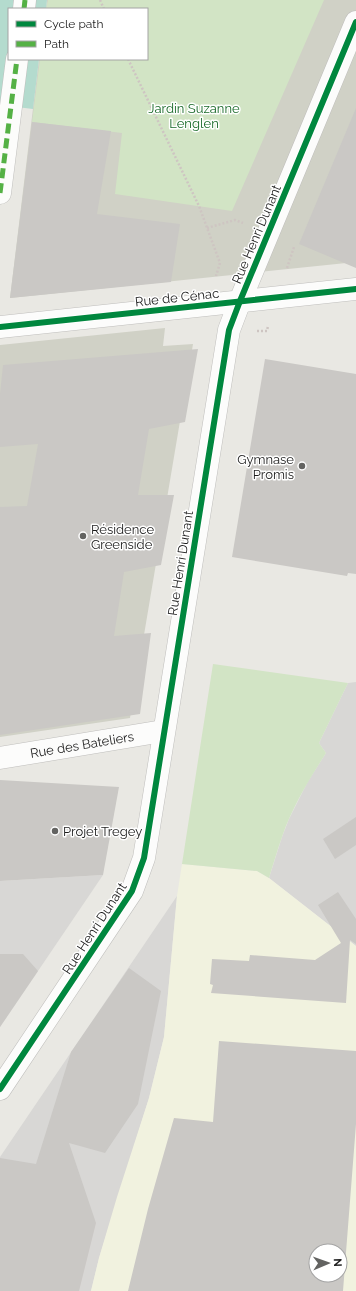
<svg xmlns="http://www.w3.org/2000/svg" width="356" height="1291" viewBox="0 0 356 1291" font-family="Raleway,sans-serif">
<style>
.residential{fill:#d8d7d5}
.education{fill:#f1f2df;fill-rule:evenodd}
.construction{fill:#d0d1c6}
.grass{fill:#d2e4c5}
.pitch{fill:#b4dbce}
.building{fill:#cac8c5;fill-rule:evenodd}
.lines{fill:none;stroke-linecap:round;stroke-linejoin:round}
.minor-casing{stroke:#bfbebc;stroke-width:23}
.path{stroke:#cec5c2;stroke-width:2.5;stroke-dasharray:2 2;stroke-linecap:butt}
.minor{stroke:#fcfcfb;stroke-width:22}
.quiet{stroke:#55b145;stroke-width:5;stroke-dasharray:10 5;stroke-linecap:butt}
.cycleway-casing{stroke:#fff;stroke-width:8}
.cycleway{stroke:#00873e;stroke-width:6}
.poi-dot{fill:#636361;stroke:#fff;stroke-width:1.5}
.labels{text-anchor:middle;stroke-width:3;stroke-linejoin:round;paint-order:stroke}
.park-label{font-size:13px;fill:#186928;stroke:#fff}
.street-label{font-size:13px;fill:#1b1b1b;stroke:#fff}
.poi-label{font-size:13px;fill:#1b1b1b;stroke:#fff;text-anchor:start}
</style>
<rect width="100%" height="100%" fill="#e9e8e3"/>
<!-- residential -->
<g class="residential">
<path d="M 356,682 L 356,946 L 269,878 L 282,837 L 289,819 L 307,783 L 326,753 L 319,743 L 348,683 Z"/>
<path d="M 103,875 L 38,971 L 0,1027 L 0,881 Z"/>
<path d="M 177,896 L 164,1037 L 149,1098 L 99,1258 L 91,1291 L 0,1291 L 0,1157 Z"/>
</g>
<!-- education -->
<path class="education" d="M 182,864 L 257,871 L 269,878 L 356,946 L 356,1291 L 91,1291 L 99,1258 L 117,1197 L 149,1098 L 164,1037 L 177,896 ZM 316,1251 L 340,1251 L 340,1275 L 316,1275 Z"/>
<!-- construction -->
<g class="construction">
<path d="M 47,0 L 356,0 L 356,262 L 10,298 L 39,59 L 147,59 L 147,9 L 46,9 Z"/>
<path d="M 165,328 L 163,346 L 193,344 L 130,718 L 0,737 L 0,345 Z"/>
</g>
<!-- grass -->
<g class="grass">
<path d="M 48,0 L 324,0 L 232,211 L 115,194 L 122,133 L 32,122 L 40,59 L 147,59 L 147,9 L 46,9 Z"/>
<path d="M 213,664 L 348,683 L 319,743 L 326,753 C 309,780 292,807 282,837 C 277,851 273,865 269,878 L 257,871 L 182,864 Z"/>
</g>
<!-- pitch -->
<path class="pitch" d="M 0,0 L 47,0 L 46,9 L 9,9 L 9,59 L 39,59 L 33,109 L 0,105 Z"/>
<!-- building -->
<g class="building">
<path d="M 356,108 L 356,268 L 299,244 Z"/>
<path d="M 32,122 L 111,131 L 97,214 L 180,224 L 171,282 L 10,298 Z"/>
<path d="M 198,349 L 185,422 L 149,429 L 138,495 L 174,495 L 161,565 L 124,572 L 114,636 L 151,633 L 140,714 L 0,735 L 0,507 L 27,506 L 38,444 L 0,447 L 0,394 L 3,365 Z"/>
<path d="M 265,359 L 356,374 L 356,574 L 348,573 L 347,576 L 232,557 Z"/>
<path d="M 0,780 L 119,787 L 103,875 L 0,881 Z"/>
<path d="M 356,817 L 356,845 L 335,859 L 323,839 Z"/>
<path d="M 338,892 L 356,919 L 356,944 L 350,940 L 346,1003 L 211,993 L 213,985 L 210,984 L 212,959 L 249,961 L 250,955 L 315,960 L 341,943 L 318,905 Z"/>
<path d="M 0,954 L 23,954 L 38,971 L 0,1027 Z"/>
<path d="M 129,968 L 161,991 L 138,1104 L 105,1153 L 69,1143 L 96,1223 L 79,1291 L 0,1291 L 0,1158 L 36,1164 L 71,1052 Z"/>
<path d="M 219,1041 L 356,1051 L 356,1124 L 343,1291 L 128,1291 L 148,1209 L 174,1118 L 213,1122 ZM 316,1251 L 340,1251 L 340,1275 L 316,1275 Z"/>
</g>
<g class="lines">
<defs>
<g id="minor">
<path d="M 24,9 L 25,0"/>
<path d="M 0,193 L 17,59"/>
<path d="M 0,327 L 356,289"/>
<path id="s1" d="M 0,758 L 163,731"/>
<path d="M 0,1089 L 132,891 L 144,858 L 229,330 L 240,301 L 356,22"/>
</g>
</defs>
<!-- minor casing -->
<use href="#minor" class="minor-casing"/>
<!-- path -->
<g class="path">
<path d="M 100,0 L 104,9"/>
<path d="M 128,59 L 199,206 L 220,263 L 216,276"/>
<path d="M 207,228 L 235,220 L 243,223"/>
<path d="M 287,268 L 294,247"/>
<path d="M 257,331 L 267,331 L 268,326"/>
</g>
<!-- minor -->
<use href="#minor" class="minor"/>
<!-- quiet -->
<g class="quiet">
<path d="M 24,9 L 25,0"/>
<path d="M 0,193 L 17,59"/>
</g>
<defs>
<g id="cycleway">
<path d="M 0,327 L 356,289"/>
<path d="M 0,1089 L 132,891 L 144,858 L 229,330 L 240,301 L 356,22"/>
</g>
</defs>
<!-- cycleway casing -->
<use href="#cycleway" class="cycleway-casing"/>
<!-- cycleway -->
<use href="#cycleway" class="cycleway"/>
</g>
<!-- markers -->
<g class="poi-dot">
<circle cx="302" cy="466" r="4"/>
<circle cx="83" cy="536" r="4"/>
<circle cx="55" cy="831" r="4"/>
</g>
<g class="labels">
<!-- park labels -->
<g class="park-label">
<text x="194" y="113">Jardin Suzanne<tspan x="194" dy="15">Lenglen</tspan></text>
</g>
<!-- street labels -->
<g class="street-label">
<text transform="translate(256 234) rotate(-67)" y="5">Rue Henri Dunant</text>
<text transform="translate(177 297) rotate(-6)" y="5">Rue de Cénac</text>
<text transform="translate(180 563) rotate(-81)" y="5">Rue Henri Dunant</text>
<text dy="5" stroke="none"><textPath href="#s1" startOffset="83">Rue des Bateliers</textPath></text>
<text transform="translate(94 928) rotate(-57)" y="5">Rue Henri Dunant</text>
</g>
<!-- poi labels -->
<g class="poi-label">
<text x="294" y="464" text-anchor="end">Gymnase<tspan x="294" dy="15">Promis</tspan></text>
<text x="91" y="534">Résidence<tspan x="91" dy="15">Greenside</tspan></text>
<text x="63" y="836">Projet Tregey</text>
</g>
</g>
<!-- legend -->
<rect x="8" y="8" width="140" height="52" fill="#ffffff" stroke="#a4a4a4"/>
<rect x="16" y="21" width="20" height="6" fill="#00873e" stroke="#a4a4a4"/>
<text x="44" y="28" font-size="12" fill="#1b1b1b">Cycle path</text>
<rect x="16" y="41" width="20" height="6" fill="#55b145" stroke="#a4a4a4"/>
<text x="44" y="48" font-size="12" fill="#1b1b1b">Path</text>
<!-- north arrow -->
<g transform="translate(328 1263) rotate(88)"><circle r="19" fill="#ffffff" stroke="#a4a4a4"/>
<path d="M0-3L7 15L0 10L-7 15Z" fill="#636361"/>
<text y="-6" font-size="11" font-weight="bold" text-anchor="middle" fill="#1b1b1b">N</text>
</g>
</svg>
